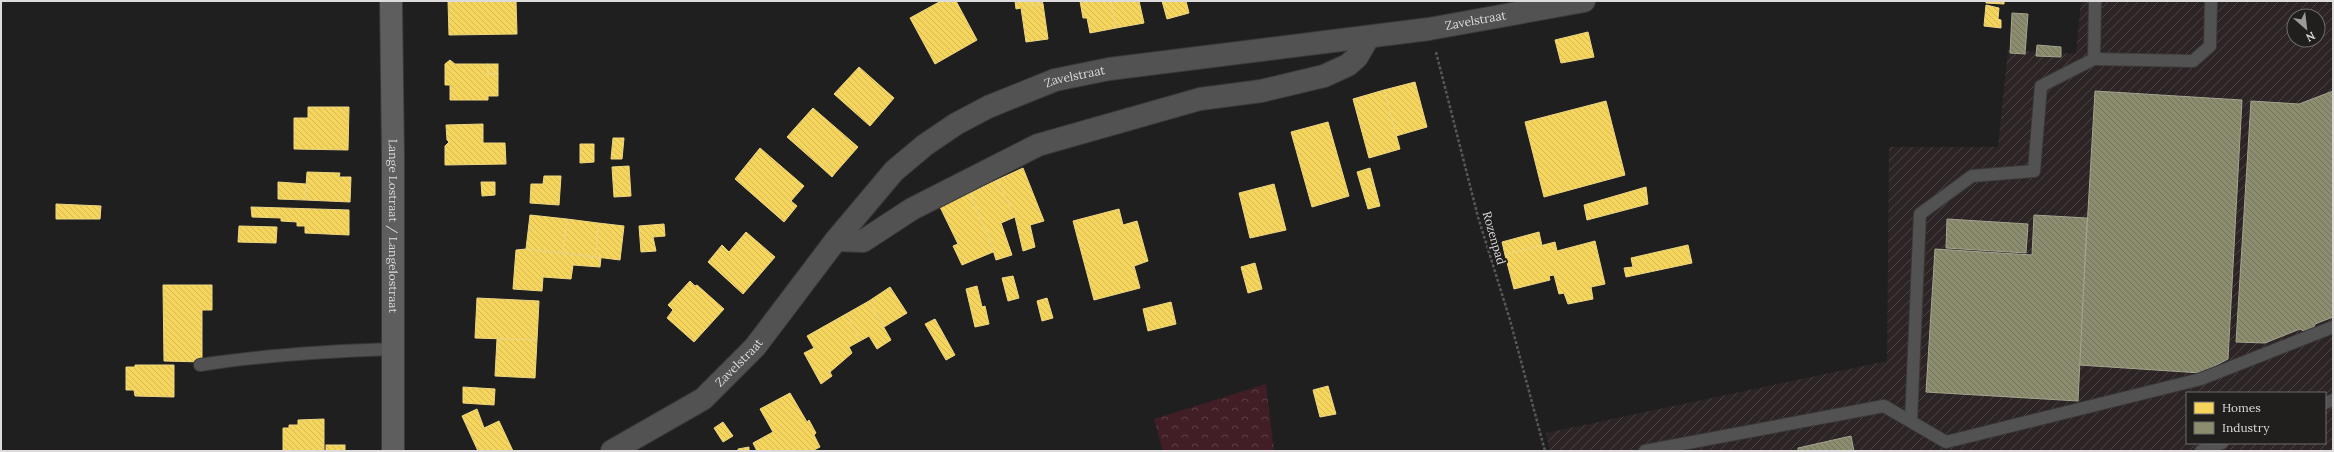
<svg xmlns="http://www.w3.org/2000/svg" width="2334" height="452" viewBox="0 0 2334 452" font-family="Lora,serif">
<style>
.industrial{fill:url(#industrial-furrows);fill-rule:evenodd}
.forest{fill:url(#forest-crowns)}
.homes{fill:url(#homes-back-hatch);stroke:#eed782}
.industry{fill:url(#industry-back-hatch);stroke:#a4a48f}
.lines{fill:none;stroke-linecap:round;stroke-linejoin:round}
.lane-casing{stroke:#3a3939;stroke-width:14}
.street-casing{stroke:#3a3939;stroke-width:24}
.secondary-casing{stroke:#3a3939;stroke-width:24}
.path{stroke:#575757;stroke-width:2.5;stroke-dasharray:3 2;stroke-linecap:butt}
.lane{stroke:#535252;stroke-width:12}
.street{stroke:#535252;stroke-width:22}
.secondary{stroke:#5e5e5e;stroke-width:22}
.labels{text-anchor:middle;stroke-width:4;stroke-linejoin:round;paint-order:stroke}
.street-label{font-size:12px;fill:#dddbdb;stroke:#211e1e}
</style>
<defs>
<pattern id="industrial-furrows" width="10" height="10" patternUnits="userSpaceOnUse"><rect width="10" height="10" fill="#2d2425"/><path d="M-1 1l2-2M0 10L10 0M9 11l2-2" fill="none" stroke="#4b4344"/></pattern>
<pattern id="forest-crowns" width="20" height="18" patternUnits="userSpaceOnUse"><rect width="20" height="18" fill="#411e26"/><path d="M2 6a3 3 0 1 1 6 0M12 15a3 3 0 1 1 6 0" fill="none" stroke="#5c3e45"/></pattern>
<pattern id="homes-back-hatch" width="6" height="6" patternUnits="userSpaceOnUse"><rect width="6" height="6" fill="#f6d55c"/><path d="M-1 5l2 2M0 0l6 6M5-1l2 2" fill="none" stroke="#d2b857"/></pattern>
<pattern id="industry-back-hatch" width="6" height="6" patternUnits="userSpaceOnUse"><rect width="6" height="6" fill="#8c8c6e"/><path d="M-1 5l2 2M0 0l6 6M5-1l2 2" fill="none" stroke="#72725f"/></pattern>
</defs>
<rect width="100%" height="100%" fill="#201f1f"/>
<!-- industrial -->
<path class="industrial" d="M 2081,1 L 2333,1 L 2333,451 L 1550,451 L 1546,433 L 1887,361 L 1889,147 L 1998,147 L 2008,50 L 2076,54 ZM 2294,16 L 2318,16 L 2318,40 L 2294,40 ZM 2187,393 L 2325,393 L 2325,443 L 2187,443 Z"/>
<!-- forest -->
<path class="forest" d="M 1266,384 L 1274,451 L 1163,451 L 1154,419 Z"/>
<!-- homes -->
<g class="homes">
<path d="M 448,1 L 516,1 L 517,34 L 449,35 Z"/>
<path d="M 941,1 L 956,1 L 977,40 L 935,64 L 910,18 Z"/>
<path d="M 1015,1 L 1029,1 L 1030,6 L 1043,4 L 1048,39 L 1026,42 L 1021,8 L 1016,9 Z"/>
<path d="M 1029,1 L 1042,1 L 1043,4 L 1030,6 Z"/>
<path d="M 1080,1 L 1111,1 L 1116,28 L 1090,33 L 1087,18 L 1083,18 Z"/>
<path d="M 1111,1 L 1139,1 L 1144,23 L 1116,28 Z"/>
<path d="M 1162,1 L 1186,1 L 1189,13 L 1167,19 Z"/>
<path d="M 1986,1 L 2004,1 L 2004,4 L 1986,3 Z"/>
<path d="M 1986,5 L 1999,8 L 1998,19 L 2001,20 L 2001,28 L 1984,26 Z"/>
<path d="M 1588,32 L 1594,57 L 1561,63 L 1555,40 Z"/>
<path d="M 450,60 L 455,64 L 488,64 L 488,74 L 498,74 L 498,96 L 488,96 L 488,100 L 450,100 L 450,85 L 445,85 L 445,64 Z"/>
<rect x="488" y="64" width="10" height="10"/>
<path d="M 859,67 L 894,98 L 870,126 L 834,94 Z"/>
<path d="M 1415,82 L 1427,127 L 1396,136 L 1384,90 Z"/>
<path d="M 1384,90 L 1400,149 L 1369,158 L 1353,99 Z"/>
<path d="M 1606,101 L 1625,175 L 1544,197 L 1525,122 Z"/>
<path d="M 308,107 L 349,107 L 348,150 L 294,149 L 294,118 L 308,118 Z"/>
<path d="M 813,108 L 858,147 L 836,172 L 825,162 L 821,167 L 787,137 Z"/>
<path d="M 1328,122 L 1349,196 L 1312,207 L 1291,132 Z"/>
<path d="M 483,124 L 483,143 L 505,143 L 506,164 L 445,165 L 445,146 L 449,142 L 447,140 L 446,125 Z"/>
<path d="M 613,138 L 624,138 L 622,159 L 611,159 Z"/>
<path d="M 580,144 L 594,144 L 594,162 L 580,163 Z"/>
<path d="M 760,148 L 804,186 L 791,201 L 797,206 L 784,222 L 735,179 Z"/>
<path d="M 825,162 L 836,172 L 832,177 L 821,167 Z"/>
<path d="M 629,166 L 631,196 L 614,197 L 612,167 Z"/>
<path d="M 1023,168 L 1044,221 L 1030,225 L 1035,247 L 1023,251 L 1015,217 L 997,180 Z"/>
<path d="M 1370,168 L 1380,206 L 1368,209 L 1357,172 Z"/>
<path d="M 307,172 L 340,173 L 339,177 L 351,177 L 350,202 L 305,200 Z"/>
<path d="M 544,176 L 561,176 L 559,205 L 530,203 L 531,184 L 543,184 Z"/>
<path d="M 997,180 L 1015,217 L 1001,223 L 1012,255 L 996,260 L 987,230 L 985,231 L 970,193 Z"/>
<path d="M 278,182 L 306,184 L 305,200 L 278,199 Z"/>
<path d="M 481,182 L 495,182 L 495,195 L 482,196 Z"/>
<path d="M 1274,184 L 1286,230 L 1250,238 L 1239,193 Z"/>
<path d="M 1646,187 L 1648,204 L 1587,220 L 1584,205 Z"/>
<path d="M 970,193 L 985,231 L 987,230 L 993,252 L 962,265 L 953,246 L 958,244 L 940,207 Z"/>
<path d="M 56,204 L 101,206 L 100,219 L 56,219 Z"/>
<path d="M 251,207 L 349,210 L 349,235 L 305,233 L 305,226 L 297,226 L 297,222 L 281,221 L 281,218 L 252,217 Z"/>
<path d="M 1119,209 L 1123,225 L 1137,221 L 1148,261 L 1134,266 L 1140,288 L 1094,300 L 1073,221 Z"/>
<path d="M 530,215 L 567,219 L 563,253 L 526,249 Z"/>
<path d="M 567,219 L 598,223 L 596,257 L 563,253 Z"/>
<path d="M 598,223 L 624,226 L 620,260 L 596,257 Z"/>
<path d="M 664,224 L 665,236 L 653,237 L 656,251 L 641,252 L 639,226 Z"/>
<path d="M 239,226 L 277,227 L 276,243 L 238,242 Z"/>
<path d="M 746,232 L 775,257 L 743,294 L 708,262 L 722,245 L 729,252 Z"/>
<path d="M 1539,232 L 1542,246 L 1505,255 L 1502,242 Z"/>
<path d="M 1595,241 L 1605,284 L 1591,287 L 1593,299 L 1568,304 L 1564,293 L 1559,294 L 1554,275 L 1549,276 L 1550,280 L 1514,289 L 1505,255 L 1555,242 L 1557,251 Z"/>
<path d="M 1688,245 L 1692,263 L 1626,277 L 1624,268 L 1633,267 L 1631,258 Z"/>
<path d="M 526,249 L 601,258 L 600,267 L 573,265 L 571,279 L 543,277 L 542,291 L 513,289 L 516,250 Z"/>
<path d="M 1255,263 L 1262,289 L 1248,293 L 1241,267 Z"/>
<path d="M 1013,276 L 1019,298 L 1008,301 L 1002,278 Z"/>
<path d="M 690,281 L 695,286 L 697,285 L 724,309 L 694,342 L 667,318 L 673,310 L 668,305 Z"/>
<path d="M 163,285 L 212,285 L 212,310 L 202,310 L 202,362 L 164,361 Z"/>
<path d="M 977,286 L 982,307 L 985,306 L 989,324 L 975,327 L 966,289 Z"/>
<path d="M 890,287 L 907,313 L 884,327 L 869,301 Z"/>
<path d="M 477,298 L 539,301 L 537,340 L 475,338 Z"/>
<path d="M 1047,298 L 1053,318 L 1042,321 L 1037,301 Z"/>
<path d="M 869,301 L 891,340 L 877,349 L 869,336 L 860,341 L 846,314 Z"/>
<path d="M 1171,302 L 1176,324 L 1148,331 L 1143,309 Z"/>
<path d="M 846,314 L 860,341 L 849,347 L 852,353 L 830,372 L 832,376 L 821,384 L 804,353 L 814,348 L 807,336 Z"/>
<path d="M 935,319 L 955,355 L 946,360 L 925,324 Z"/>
<path d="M 497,339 L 537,340 L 535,378 L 495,376 Z"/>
<path d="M 135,365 L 174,365 L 174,397 L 135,396 L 134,390 L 126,390 L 126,367 L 135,367 Z"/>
<path d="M 1328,386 L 1336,414 L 1320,417 L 1313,390 Z"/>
<path d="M 463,387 L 495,389 L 494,405 L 463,403 Z"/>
<path d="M 790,393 L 807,422 L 809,420 L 816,433 L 814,435 L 820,447 L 812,451 L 757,451 L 753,443 L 773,432 L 760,409 Z"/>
<path d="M 477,409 L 484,428 L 499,421 L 513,451 L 478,451 L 462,416 Z"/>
<path d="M 324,419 L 324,451 L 283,451 L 283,428 L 289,428 L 289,425 L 298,425 L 298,420 Z"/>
<path d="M 723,422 L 733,436 L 723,442 L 714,428 Z"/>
<rect x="326" y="445" width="19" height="6"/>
<path d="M 749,447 L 749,451 L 738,451 L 738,449 Z"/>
</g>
<!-- industry -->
<g class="industry">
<path d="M 2012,13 L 2028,14 L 2025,54 L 2010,53 Z"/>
<path d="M 2037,45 L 2061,47 L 2061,57 L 2036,56 Z"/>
<path d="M 2095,91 L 2242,100 L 2228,359 L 2201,373 L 2079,365 Z"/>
<path d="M 2333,91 L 2333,317 L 2315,324 L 2313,329 L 2305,332 L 2300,329 L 2265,343 L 2236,342 L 2251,101 L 2299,104 Z"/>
<path d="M 2034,215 L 2087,218 L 2078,401 L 1926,392 L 1935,249 L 2032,255 Z"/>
<path d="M 1947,219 L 2028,224 L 2026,253 L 1946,248 Z"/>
<path d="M 1851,436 L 1854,451 L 1798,451 L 1798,448 Z"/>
</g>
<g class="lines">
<defs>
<g id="lane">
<path d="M 2094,59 L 2193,61 L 2210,46 L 2211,1"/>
<path d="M 200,365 C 264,355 328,351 393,349"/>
<path d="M 2325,403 L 2333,400"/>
<path d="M 1911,421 L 1920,214 L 1972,176 L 2034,171 L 2041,86 L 2094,59 L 2095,1"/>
<path d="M 1645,451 L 1884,406 L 1946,442 L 2201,379 L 2333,327"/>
<path d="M 2201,451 L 2222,443"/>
</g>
<g id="street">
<path d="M 836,240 L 863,241 L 912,209 L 1038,145 L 1200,99 L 1261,91 L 1324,76 L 1348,65 L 1357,57 L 1368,38"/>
<path id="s1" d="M 612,451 L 703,399 L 755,347 L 836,240 L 894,171 L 925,145 L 956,124 L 988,107 L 1055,80 L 1109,69 L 1429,29 L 1584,1"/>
</g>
<g id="secondary">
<path id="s2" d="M 391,1 L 393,156 L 393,451"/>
</g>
</defs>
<!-- lane casing -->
<use href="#lane" class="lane-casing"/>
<!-- street casing -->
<use href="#street" class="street-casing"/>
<!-- secondary casing -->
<use href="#secondary" class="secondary-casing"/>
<!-- path -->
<path class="path" d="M 1436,52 L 1478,217 L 1510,320 L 1545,451"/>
<!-- lane -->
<use href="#lane" class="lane"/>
<!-- street -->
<use href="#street" class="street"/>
<!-- secondary -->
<use href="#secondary" class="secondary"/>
</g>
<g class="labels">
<!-- street labels -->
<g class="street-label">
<text dy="4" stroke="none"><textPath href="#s1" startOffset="1014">Zavelstraat</textPath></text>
<text dy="4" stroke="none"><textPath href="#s1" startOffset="609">Zavelstraat</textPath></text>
<text dy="4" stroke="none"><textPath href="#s2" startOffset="225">Lange Lostraat / Langelostraat</textPath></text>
<text transform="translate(1494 238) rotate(74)" y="4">Rozenpad</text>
<text dy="4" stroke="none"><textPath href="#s1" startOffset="156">Zavelstraat</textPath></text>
</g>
</g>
<!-- border -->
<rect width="2334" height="452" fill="none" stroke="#dddbdb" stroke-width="4"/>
<!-- legend -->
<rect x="2186" y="392" width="140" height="52" fill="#211e1e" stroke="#6c6a6a"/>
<rect x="2194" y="402" width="20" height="12" fill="#f6d55c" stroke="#6c6a6a"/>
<text x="2222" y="412" font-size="12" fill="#dddbdb">Homes</text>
<rect x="2194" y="422" width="20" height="12" fill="#8c8c6e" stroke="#6c6a6a"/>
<text x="2222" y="432" font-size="12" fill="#dddbdb">Industry</text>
<!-- north arrow -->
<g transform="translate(2306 28) rotate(152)"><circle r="19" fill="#211e1e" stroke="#6c6a6a"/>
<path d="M0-3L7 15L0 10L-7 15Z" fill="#9b9999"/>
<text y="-6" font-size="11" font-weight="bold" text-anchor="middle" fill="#dddbdb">N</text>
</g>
</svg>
